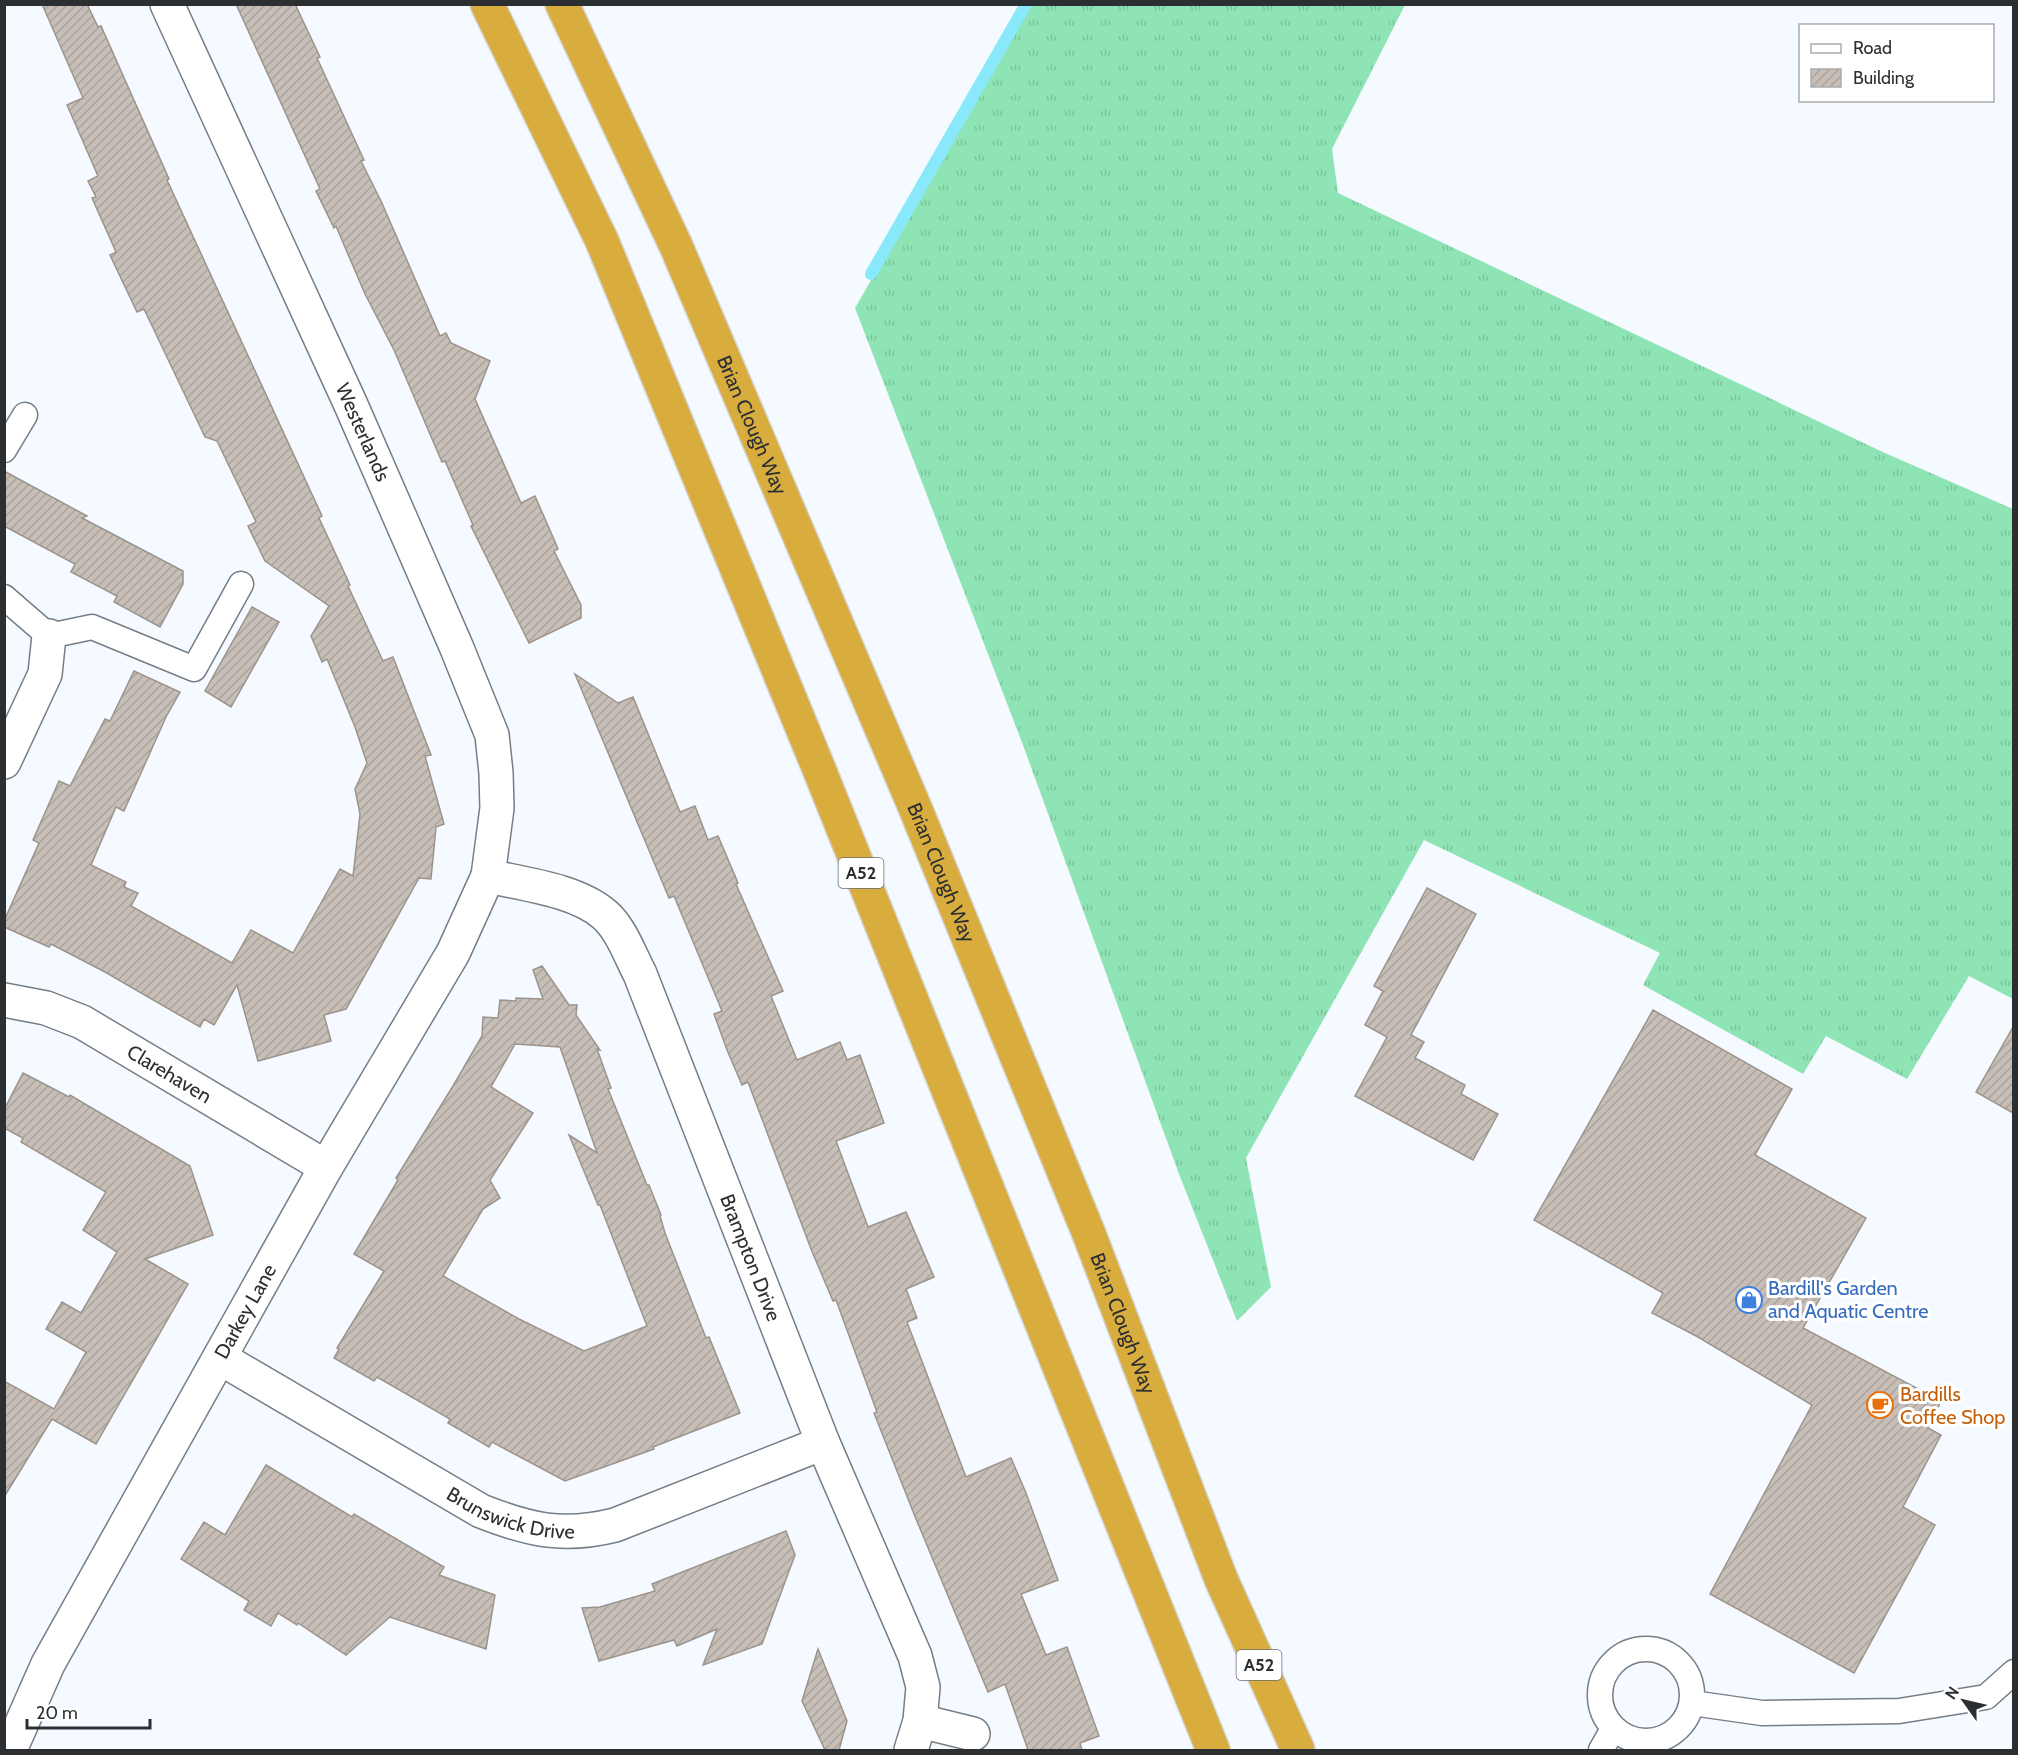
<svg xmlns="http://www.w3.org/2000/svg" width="2018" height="1755" viewBox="0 0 2018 1755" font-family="Cabin,sans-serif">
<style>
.grass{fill:url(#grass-tufts)}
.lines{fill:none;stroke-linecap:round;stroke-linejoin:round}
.stream{stroke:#89e9fa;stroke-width:12}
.building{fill:url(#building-hatch);stroke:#9c948c;stroke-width:1.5;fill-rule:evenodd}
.lane-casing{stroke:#767e85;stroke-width:27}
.street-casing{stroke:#767e85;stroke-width:36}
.highway-casing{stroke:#d5d5d6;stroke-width:36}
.lane{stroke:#fff;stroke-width:24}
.street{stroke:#fff;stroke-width:33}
.highway{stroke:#d9ac3e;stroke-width:33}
.labels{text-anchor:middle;stroke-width:6;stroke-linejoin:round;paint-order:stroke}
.shield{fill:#fff;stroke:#6b6d70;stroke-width:1.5}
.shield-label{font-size:18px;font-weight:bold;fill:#2b2f32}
.street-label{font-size:20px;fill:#2b2f32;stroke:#fff}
.shop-label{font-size:20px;fill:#366cbe;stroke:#fff;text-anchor:start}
.food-label{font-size:20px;fill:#c56008;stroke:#fff;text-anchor:start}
</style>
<defs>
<pattern id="grass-tufts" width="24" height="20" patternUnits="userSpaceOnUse" patternTransform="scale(1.5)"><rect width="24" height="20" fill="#8fe4b5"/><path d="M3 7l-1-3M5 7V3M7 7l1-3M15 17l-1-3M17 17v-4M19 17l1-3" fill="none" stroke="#7cc49c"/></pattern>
<pattern id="building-hatch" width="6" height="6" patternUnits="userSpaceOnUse" patternTransform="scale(1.5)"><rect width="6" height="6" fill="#c7bfb7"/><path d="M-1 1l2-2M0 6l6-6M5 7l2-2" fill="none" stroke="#aba49e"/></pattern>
</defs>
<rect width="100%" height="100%" fill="#f4faff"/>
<!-- grass -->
<path class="grass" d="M 1031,5 L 1405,5 L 1332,149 L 1338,193 L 1885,453 L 2013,509 L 2013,999 L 1969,976 L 1907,1079 L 1826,1036 L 1803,1074 L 1643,985 L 1660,953 L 1424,840 L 1246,1158 L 1271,1287 L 1237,1321 L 1179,1174 L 1023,745 L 855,308 Z"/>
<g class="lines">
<!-- stream -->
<path class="stream" d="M 871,274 L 1026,4"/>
</g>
<!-- building -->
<g class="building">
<path d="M 42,4 L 87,4 L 98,27 L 101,26 L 169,179 L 167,180 L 322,516 L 319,518 L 350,585 L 348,586 L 383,661 L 393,657 L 431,755 L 425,756 L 444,824 L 436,827 L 431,879 L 419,878 L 346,1009 L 324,1015 L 331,1041 L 258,1061 L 237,985 L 214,1025 L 204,1019 L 200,1027 L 105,972 L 51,944 L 49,947 L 4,927 L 4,921 L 39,843 L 33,840 L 59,781 L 70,786 L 105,719 L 110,721 L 134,671 L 180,692 L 166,717 L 124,811 L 116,807 L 91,865 L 126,882 L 124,887 L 138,893 L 131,906 L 232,963 L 251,930 L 293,953 L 340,869 L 353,876 L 360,814 L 355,789 L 367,763 L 355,727 L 327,659 L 322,662 L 311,636 L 329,606 L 265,561 L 248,526 L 256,522 L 217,441 L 205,437 L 144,309 L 137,312 L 110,255 L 116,252 L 92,198 L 96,197 L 88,181 L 98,176 L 67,105 L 83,98 Z"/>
<path d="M 236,4 L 295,4 L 320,57 L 317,58 L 364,160 L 361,161 L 381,201 L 440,336 L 446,333 L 451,343 L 490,361 L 475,399 L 521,503 L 535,496 L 556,544 L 558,549 L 554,551 L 581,605 L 581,618 L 529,643 L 471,526 L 473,525 L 445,461 L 442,462 L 394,350 L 365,294 L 336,226 L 334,228 L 316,191 L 320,189 Z"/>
<path d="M 4,471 L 87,516 L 82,518 L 183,571 L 183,584 L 160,627 L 114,602 L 117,596 L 71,572 L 75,564 L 4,526 Z"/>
<path d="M 252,607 L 279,622 L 231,707 L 205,691 Z"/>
<path d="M 575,674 L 618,703 L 633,697 L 680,812 L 695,806 L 708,840 L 718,836 L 738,883 L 736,884 L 783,991 L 771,996 L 797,1060 L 840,1042 L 847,1060 L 860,1055 L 884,1123 L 836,1141 L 868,1227 L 906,1212 L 934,1277 L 906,1289 L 917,1318 L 907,1322 L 966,1477 L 1011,1458 L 1026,1493 L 1058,1580 L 1021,1594 L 1046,1655 L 1067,1647 L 1099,1736 L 1080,1743 L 1082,1750 L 1028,1750 L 1005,1684 L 988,1692 L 914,1514 L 874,1413 L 877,1412 L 836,1300 L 833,1301 L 811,1249 L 748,1082 L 742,1085 L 727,1050 L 714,1014 L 722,1011 L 674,896 L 669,898 Z"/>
<path d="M 1427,888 L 1476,914 L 1411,1035 L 1424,1042 L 1415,1058 L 1465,1085 L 1461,1094 L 1498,1114 L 1473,1160 L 1355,1096 L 1387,1037 L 1365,1025 L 1383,991 L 1374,986 Z"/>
<path d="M 542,966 L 569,1005 L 577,1005 L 576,1015 L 600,1050 L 597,1049 L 611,1088 L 608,1089 L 647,1185 L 649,1185 L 661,1215 L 660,1216 L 665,1233 L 706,1338 L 709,1337 L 740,1413 L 653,1447 L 654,1449 L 565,1481 L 492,1442 L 489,1447 L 448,1423 L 450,1419 L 377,1377 L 374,1381 L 334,1358 L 339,1349 L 337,1348 L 384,1271 L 354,1254 L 398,1180 L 396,1178 L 453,1086 L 482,1036 L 483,1017 L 498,1018 L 500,1000 L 516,1001 L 516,998 L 543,999 L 533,970 ZM 515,1044 L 560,1047 L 597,1153 L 569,1135 L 598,1205 L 600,1205 L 647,1326 L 584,1351 L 519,1319 L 443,1276 L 483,1209 L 500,1198 L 490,1180 L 533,1113 L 491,1087 Z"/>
<path d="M 1653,1010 L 1792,1089 L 1755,1155 L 1866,1218 L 1803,1328 L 1941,1401 L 1928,1428 L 1941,1435 L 1903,1507 L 1935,1525 L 1854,1673 L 1710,1594 L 1812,1405 L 1698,1337 L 1652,1313 L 1663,1293 L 1534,1220 Z"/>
<path d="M 2013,1027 L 2013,1113 L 1976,1092 Z"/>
<path d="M 23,1073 L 69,1097 L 70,1095 L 190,1166 L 213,1235 L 145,1259 L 188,1284 L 96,1444 L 52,1419 L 4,1497 L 4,1381 L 54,1409 L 86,1352 L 46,1329 L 62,1302 L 81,1313 L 117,1252 L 83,1230 L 106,1192 L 21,1142 L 23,1138 L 4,1128 L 4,1110 Z"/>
<path d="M 266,1465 L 352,1517 L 354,1514 L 444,1567 L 439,1575 L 495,1595 L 486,1649 L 390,1617 L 346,1655 L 298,1623 L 297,1625 L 278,1613 L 271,1626 L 244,1610 L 249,1601 L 181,1559 L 204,1522 L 225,1535 Z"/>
<path d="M 786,1531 L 795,1555 L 762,1644 L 703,1665 L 717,1629 L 677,1646 L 674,1640 L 599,1661 L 582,1608 L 600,1607 L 655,1591 L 652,1584 Z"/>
<path d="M 818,1649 L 847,1721 L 839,1750 L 825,1750 L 802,1701 Z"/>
</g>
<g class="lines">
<defs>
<g id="lane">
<path d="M 4,450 L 25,415"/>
<path d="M 4,597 L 49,636 L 92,627 L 194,669 L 241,584"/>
<circle cx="1646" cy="1695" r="46"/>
<path d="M 1692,1703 L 1762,1713 L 1899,1711 L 1986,1697 L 2014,1672"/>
<path d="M 1601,1750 L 1613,1729"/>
</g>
<g id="street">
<path d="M 4,762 L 45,674 L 49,636"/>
<path id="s1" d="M 488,876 C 523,884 577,890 605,915 C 621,929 630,955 640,974 L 823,1443 L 915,1656 L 923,1687 L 920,1721 L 911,1750"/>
<path id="s2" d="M 4,1000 L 46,1008 L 82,1022 L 326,1167"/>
<path id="s3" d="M 220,1358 L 481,1511 C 529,1530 563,1538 615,1525 L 823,1443"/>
<path d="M 920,1721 L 973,1734"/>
<path id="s4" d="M 10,1750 L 48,1664 L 326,1167 L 453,953 L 488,876 L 497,808 L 496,773 L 492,735 L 456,646 L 351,405 L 167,4"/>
</g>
<g id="highway">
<path d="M 487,4 L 602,241 L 819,769 L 1213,1750"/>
<path id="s5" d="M 562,4 L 676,246 L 916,810 L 1089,1234 L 1221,1579 L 1298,1750"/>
</g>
</defs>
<!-- lane casing -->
<use href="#lane" class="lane-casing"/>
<!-- street casing -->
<use href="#street" class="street-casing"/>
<!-- highway casing -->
<use href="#highway" class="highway-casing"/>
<!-- lane -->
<use href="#lane" class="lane"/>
<!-- street -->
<use href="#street" class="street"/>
<!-- highway -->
<use href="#highway" class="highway"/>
</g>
<!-- icons -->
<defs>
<symbol id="shop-ring" viewBox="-11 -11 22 22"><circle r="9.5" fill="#fff" stroke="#3f7fe0" stroke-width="1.5"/><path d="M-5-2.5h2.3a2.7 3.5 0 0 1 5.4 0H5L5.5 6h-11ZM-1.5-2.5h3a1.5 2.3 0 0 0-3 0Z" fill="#3f7fe0"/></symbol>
<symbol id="cafe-ring" viewBox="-11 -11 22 22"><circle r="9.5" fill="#fff" stroke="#e8710a" stroke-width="1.5"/><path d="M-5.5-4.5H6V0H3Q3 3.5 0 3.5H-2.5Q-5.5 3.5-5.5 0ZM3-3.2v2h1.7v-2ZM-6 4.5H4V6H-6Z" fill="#e8710a"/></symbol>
</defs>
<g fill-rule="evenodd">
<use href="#shop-ring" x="1734" y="1285" width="30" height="30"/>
<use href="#cafe-ring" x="1865" y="1390" width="30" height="30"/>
</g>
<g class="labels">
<!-- shield labels -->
<g class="shield">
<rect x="838.5" y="858" width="45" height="30" rx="4.5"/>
<rect x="1236.5" y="1650" width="45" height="30" rx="4.5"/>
</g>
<g class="shield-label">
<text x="861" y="879">A52</text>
<text x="1259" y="1671">A52</text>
</g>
<!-- street labels -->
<g class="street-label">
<text dy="7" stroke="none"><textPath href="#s5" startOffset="462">Brian Clough Way</textPath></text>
<text transform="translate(363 432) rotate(66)" y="7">Westerlands</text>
<text dy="7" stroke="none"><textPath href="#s5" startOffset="948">Brian Clough Way</textPath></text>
<text dy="7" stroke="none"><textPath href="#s2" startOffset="183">Clarehaven</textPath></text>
<text dy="7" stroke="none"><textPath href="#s1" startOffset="498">Brampton Drive</textPath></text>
<text dy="7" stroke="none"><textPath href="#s4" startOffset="498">Darkey Lane</textPath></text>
<text dy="7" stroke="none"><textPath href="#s5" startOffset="1434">Brian Clough Way</textPath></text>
<text dy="7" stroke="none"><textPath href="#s3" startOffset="332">Brunswick Drive</textPath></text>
</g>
<!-- shop labels -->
<g class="shop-label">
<text x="1768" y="1295">Bardill's Garden<tspan x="1768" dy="23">and Aquatic Centre</tspan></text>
</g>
<!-- food labels -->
<g class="food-label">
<text x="1900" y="1401">Bardills<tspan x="1900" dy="23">Coffee Shop</tspan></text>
</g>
</g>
<!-- border -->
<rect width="2018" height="1755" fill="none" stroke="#2b2f32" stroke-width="12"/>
<!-- legend -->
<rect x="1799" y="24" width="195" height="78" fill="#ffffff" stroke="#aaacad" stroke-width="1.5"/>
<rect x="1811" y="44" width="30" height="9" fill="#ffffff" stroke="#aaacad" stroke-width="1.5"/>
<text x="1853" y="54" font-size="18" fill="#2b2f32">Road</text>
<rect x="1811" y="69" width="30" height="18" fill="url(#building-hatch)" stroke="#aaacad" stroke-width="1.5"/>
<text x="1853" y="84" font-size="18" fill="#2b2f32">Building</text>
<!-- north arrow -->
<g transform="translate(1964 1701) rotate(304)" stroke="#ffffff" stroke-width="4.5" paint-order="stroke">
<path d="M0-4.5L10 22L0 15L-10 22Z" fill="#2b2f32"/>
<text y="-9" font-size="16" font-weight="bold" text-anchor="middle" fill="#2b2f32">N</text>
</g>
<!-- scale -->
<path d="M27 1719v9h123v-9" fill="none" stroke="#2b2f32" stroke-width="3"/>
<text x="36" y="1719" font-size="18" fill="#2b2f32" stroke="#ffffff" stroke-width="4.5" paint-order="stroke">20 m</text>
</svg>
